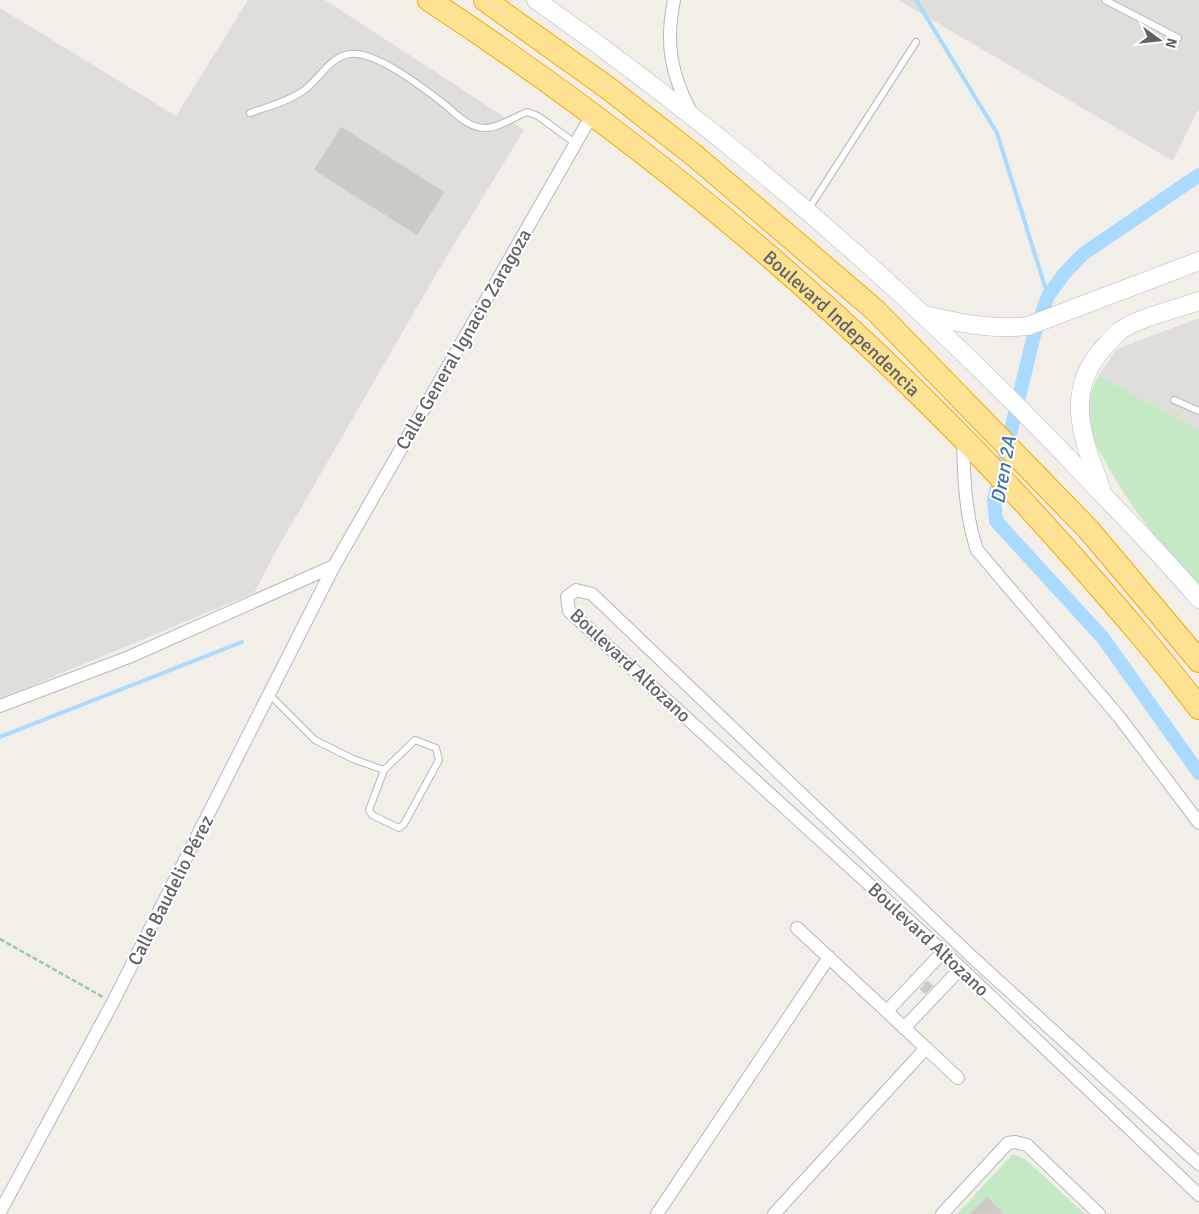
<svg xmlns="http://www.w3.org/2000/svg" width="1199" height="1214" viewBox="0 0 1199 1214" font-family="Signika,sans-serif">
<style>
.industrial{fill:#e0deda}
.green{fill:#c5e8c5}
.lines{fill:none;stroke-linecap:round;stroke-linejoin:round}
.stream{stroke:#aadaff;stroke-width:4}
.canal{stroke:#aadaff;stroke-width:14}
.building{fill:#cccac5;stroke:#d6d1c6}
.lane-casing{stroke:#b5b8bc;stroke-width:8}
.street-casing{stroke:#b5b8bc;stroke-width:14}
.secondary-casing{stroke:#b6babf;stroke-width:19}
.highway-casing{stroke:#f9ab00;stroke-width:24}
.path{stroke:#9cc7a9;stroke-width:2.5;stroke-dasharray:5 2.5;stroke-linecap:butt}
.lane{stroke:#fff;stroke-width:6}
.street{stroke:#fff;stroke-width:12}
.secondary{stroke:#fff;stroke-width:18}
.highway{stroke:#fde293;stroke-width:22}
.labels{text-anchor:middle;stroke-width:4;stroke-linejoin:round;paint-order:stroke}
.street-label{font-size:19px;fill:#5f6368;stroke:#fff}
.water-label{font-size:20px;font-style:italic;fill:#4174aa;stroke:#fff}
</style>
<rect width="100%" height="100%" fill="#f1efe8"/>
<!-- industrial -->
<g class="industrial">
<path d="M 248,0 L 325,0 L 524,130 L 439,269 L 276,551 L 254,593 L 0,699 L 0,8 L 176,116 Z"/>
<path d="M 898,0 L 1199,0 L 1199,108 L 1173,161 Z"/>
<path d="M 1199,318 L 1199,429 L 1098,376 L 1117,349 Z"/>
</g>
<!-- green -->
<g class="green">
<path d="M 1098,376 L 1199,429 L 1199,590 C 1165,549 1129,507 1104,459 C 1100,452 1095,443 1092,435 C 1085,416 1089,393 1098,376 Z"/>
<path d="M 1013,1154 L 1025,1159 L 1085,1214 L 1004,1214 L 987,1197 L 970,1214 L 957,1214 Z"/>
</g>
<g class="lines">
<!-- stream -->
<g class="stream">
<path d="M 916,0 L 997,133 L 1048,296"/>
<path d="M 0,737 L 242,642"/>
</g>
<!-- canal -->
<path class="canal" d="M 1199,175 L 1083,254 L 1064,274 L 1048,296 L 1034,335 L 994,500 L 996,521 L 1103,638 L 1199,773"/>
</g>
<!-- building -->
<g class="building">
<path d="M 341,127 L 444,192 L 417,235 L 314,170 Z"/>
<path d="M 927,981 L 933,986 L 925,994 L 920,989 Z"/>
<path d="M 987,1197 L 1004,1214 L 970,1214 Z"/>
</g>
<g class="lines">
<defs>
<g id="lane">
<path d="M 1105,0 L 1178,38"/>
<path d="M 250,113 C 267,107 287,102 303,91 C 319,80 329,57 350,54 C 376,51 422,87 443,103 C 455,113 468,128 485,128 C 499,128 514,117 527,112 L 538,116 L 575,143"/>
<path d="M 808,210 L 916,42"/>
<path d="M 1174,400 L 1199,411"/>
<path d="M 269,694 L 315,740 L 353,759 L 384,770 L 369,810 L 372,815 L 399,828 L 404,824 L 439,760 L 436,748 L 415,740 L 384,770"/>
</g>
<g id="street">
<path d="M 674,0 C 665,44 671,75 692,114"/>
<path d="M 963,440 C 964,478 965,514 977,550 L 1120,718 L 1199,823"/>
<path d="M 0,706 L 129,657 L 334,566"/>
<path d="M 887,1011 L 943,952"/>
<path d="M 904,1028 L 961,968"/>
<path d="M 926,1048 L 958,1078"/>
<path d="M 1199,1164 L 971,956 L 592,594 L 576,590 L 567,597 L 569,611 L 961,968 L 1199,1195"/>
<path d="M 0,1212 L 113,1002 L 334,566 L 593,113"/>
<path d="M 657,1214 L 829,957"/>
<path d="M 774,1214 L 926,1048 L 797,928"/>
<path d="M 942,1214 L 1008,1143 L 1015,1142 L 1027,1145 L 1099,1214"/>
</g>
<g id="secondary">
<path d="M 536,0 C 735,140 918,299 1086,477 C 1124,517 1163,556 1199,599"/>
<path d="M 925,315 C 960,323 992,330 1028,326 L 1199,261"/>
<path d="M 1101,488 C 1084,442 1064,395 1100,352 C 1106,345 1113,336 1121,330 C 1143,316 1174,310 1199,301"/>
</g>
<g id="highway">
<path id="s1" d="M 429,0 C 668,157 885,343 1074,558 C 1117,607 1160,656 1199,708"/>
<path d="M 485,0 L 608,88 L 695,156 L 875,310 L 1088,529 L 1199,661"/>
</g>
</defs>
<!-- lane casing -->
<use href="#lane" class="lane-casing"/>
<!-- street casing -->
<use href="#street" class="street-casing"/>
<!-- secondary casing -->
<use href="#secondary" class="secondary-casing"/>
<!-- highway casing -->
<use href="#highway" class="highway-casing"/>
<!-- path -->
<path class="path" d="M 0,939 L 103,997"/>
<!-- lane -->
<use href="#lane" class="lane"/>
<!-- street -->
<use href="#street" class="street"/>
<!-- secondary -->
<use href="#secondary" class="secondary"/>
<!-- highway -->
<use href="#highway" class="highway"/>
</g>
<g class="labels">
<!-- street labels -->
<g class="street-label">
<text dy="7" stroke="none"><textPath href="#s1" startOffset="525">Boulevard Independencia</textPath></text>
<text transform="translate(463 339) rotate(-60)" y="7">Calle General Ignacio Zaragoza</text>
<text transform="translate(631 665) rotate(43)" y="7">Boulevard Altozano</text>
<text transform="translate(170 890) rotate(-63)" y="7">Calle Baudelio Pérez</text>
<text transform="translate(929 939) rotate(43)" y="7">Boulevard Altozano</text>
</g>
<!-- water labels -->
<g class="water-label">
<text transform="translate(1003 470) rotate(-80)" y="7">Dren 2A</text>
</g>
</g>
<!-- north arrow -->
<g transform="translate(1159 40) rotate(105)" stroke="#ffffff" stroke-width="4" paint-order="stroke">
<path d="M0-4L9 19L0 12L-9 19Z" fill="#5f6368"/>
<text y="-8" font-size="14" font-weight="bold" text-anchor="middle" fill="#5f6368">N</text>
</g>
</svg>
